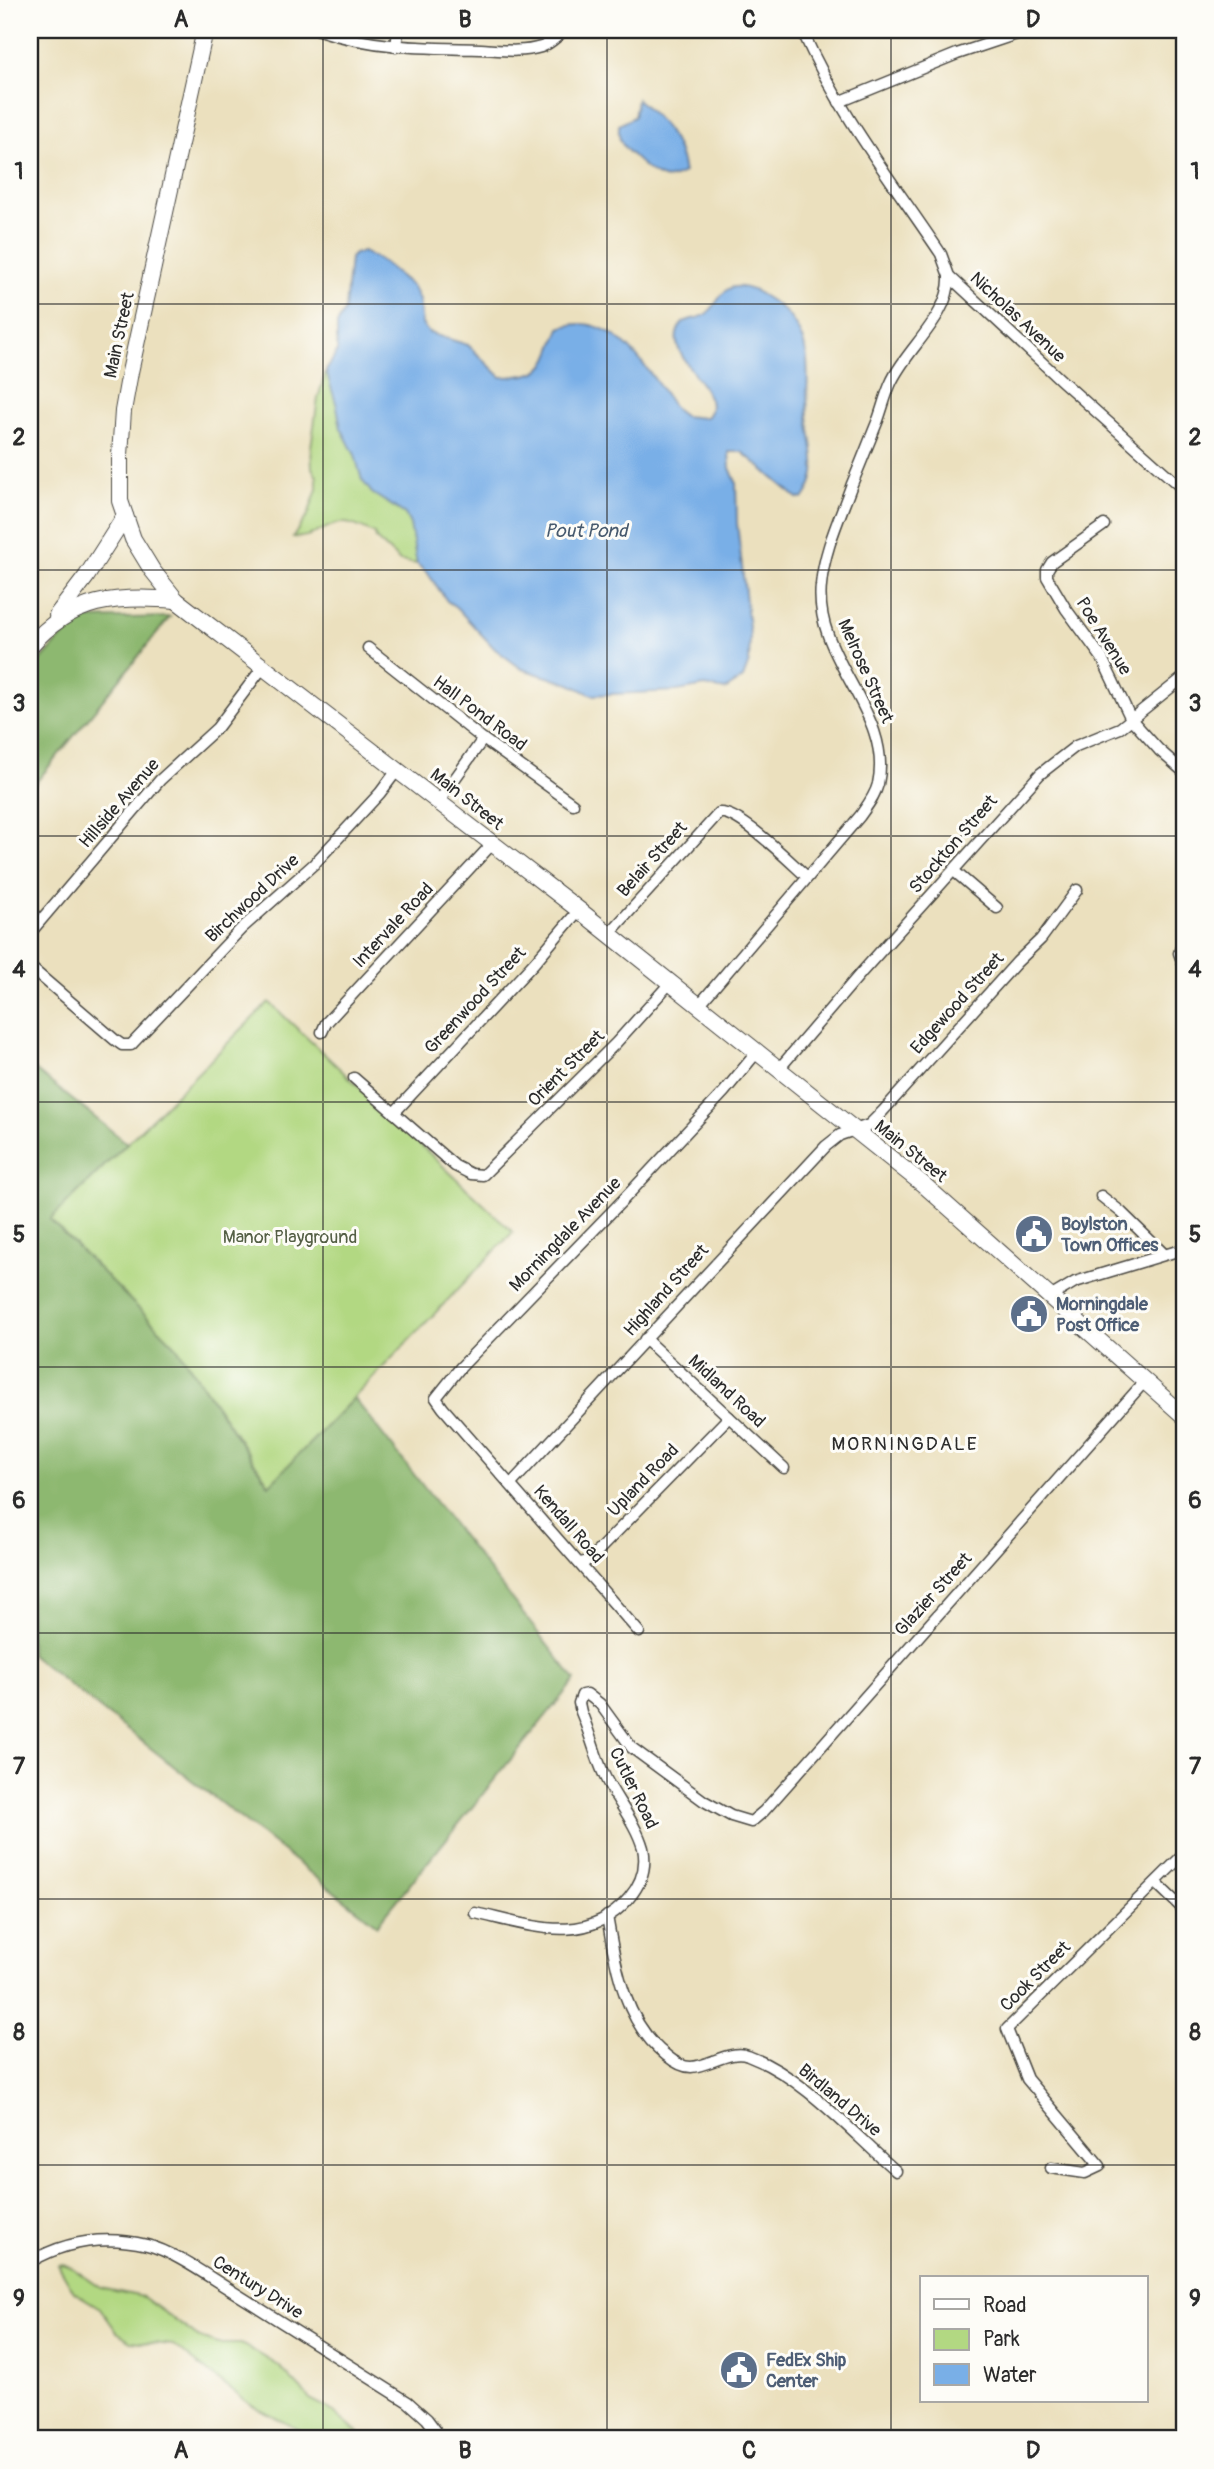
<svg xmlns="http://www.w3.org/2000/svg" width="1214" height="2469" viewBox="0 0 1214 2469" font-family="Pangolin,sans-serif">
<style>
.green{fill:#b2d882;stroke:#6e8256;stroke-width:2}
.forest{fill:#8db870;stroke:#5c724e;stroke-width:2}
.water{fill:#79afe7;stroke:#526d89;stroke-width:2}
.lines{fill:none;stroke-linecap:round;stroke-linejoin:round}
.street-casing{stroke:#484641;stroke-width:13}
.secondary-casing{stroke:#484641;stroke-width:18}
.street{stroke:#fff;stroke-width:10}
.secondary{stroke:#fff;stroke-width:16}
.grid{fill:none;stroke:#2b2b2b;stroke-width:2;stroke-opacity:0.55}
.labels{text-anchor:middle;stroke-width:6;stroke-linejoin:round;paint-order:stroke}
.street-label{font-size:18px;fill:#2b2b2b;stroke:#fdfcf7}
.service-label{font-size:18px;font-weight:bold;fill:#4e5e75;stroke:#fdfcf7;text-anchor:start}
.park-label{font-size:18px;fill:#545f45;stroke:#fdfcf7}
.water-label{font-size:19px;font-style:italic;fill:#46596d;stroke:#fdfcf7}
.neighbourhood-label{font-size:19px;letter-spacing:2px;fill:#2b2b2b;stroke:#fdfcf7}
.neatline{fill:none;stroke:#2b2b2b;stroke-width:2.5}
.grid-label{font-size:23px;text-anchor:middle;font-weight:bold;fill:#2b2b2b}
</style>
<rect width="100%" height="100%" fill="#fdfcf7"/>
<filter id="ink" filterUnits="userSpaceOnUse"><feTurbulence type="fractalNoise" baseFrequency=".0143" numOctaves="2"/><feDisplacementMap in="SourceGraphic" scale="14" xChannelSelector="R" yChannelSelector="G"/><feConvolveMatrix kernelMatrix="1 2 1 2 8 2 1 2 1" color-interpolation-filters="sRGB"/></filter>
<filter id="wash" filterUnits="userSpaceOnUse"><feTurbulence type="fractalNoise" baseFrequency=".00686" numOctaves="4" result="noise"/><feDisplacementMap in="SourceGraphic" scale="28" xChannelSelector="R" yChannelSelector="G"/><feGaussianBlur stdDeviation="1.57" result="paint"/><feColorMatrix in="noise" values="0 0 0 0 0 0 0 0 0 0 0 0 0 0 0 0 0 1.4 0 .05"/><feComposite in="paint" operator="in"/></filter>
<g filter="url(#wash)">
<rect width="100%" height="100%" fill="#ebe0be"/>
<!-- green -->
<g class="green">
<path d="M 326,371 L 337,406 L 341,428 L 355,455 L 362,480 L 372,493 L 405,514 L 410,524 L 417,564 L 400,561 L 376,539 L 375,534 C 363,529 349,520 336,524 C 320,529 310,539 293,537 L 308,515 L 317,489 L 317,477 L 312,468 L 311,447 L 318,398 Z"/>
<path d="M 269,1002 L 513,1232 L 270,1485 L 176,1346 L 50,1220 Z"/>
<path d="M 63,2264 L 72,2268 L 101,2288 L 143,2297 L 198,2337 L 217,2344 L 240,2344 L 249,2348 L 279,2366 L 310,2399 L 328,2408 L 365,2439 L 320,2439 L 315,2436 L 311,2436 L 252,2406 L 173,2345 L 131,2341 L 117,2332 L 100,2308 L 74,2292 L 58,2265 Z"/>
</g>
<!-- forest -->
<g class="forest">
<path d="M 170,617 L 30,790 L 30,673 L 78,619 Z"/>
<path d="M 30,1066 L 127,1143 L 50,1220 L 176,1346 L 269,1485 L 354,1398 L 575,1680 L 377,1925 L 30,1654 Z"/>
</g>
<!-- water -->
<g class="water">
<path d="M 637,99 C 662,121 680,140 684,173 C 677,176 670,180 663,178 C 651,175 627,152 621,142 C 618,136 619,131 619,125 L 634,117 Z"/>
<path d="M 363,252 L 380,260 L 413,287 L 419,300 L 422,324 L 429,333 L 468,345 L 501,377 C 548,376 544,368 560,328 C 614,307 650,374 676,410 L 684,416 L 705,418 C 732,395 656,354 682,324 C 688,317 699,320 706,314 C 715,308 718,296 727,290 C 737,283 753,289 762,295 C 780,306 789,312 799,332 C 813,358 805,388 808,416 C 810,435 816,455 814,474 C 812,484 809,491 803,499 L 797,498 L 742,452 L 729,452 L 730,468 L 736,482 L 737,523 L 750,636 L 749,662 L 743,678 L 725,690 L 705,686 L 677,691 L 592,695 L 570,684 L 522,669 L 495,649 L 456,607 L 447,601 L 429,575 L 417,564 L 410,524 L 405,514 L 372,493 L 362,480 L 355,455 L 341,428 L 337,406 L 326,371 L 337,352 L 337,325 L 345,309 L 350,258 L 354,254 Z"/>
</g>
</g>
<g filter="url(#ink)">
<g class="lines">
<defs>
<g id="street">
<path d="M 319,30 C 372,48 425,48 481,49 C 500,50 522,53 541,47 C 548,45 553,40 559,35"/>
<path d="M 802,30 C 838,112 892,181 941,254 L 949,276 L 1062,381 L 1184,490"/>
<path d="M 396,47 L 398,30"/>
<path d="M 839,102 L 957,54 L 1029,30"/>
<path d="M 1104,525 L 1052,562 L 1047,570 L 1047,577 L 1066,609 L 1102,658 L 1131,719 L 1159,750 L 1184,772"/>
<path d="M 368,648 L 483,739 L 573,804"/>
<path d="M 439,801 L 483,739"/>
<path d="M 954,871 L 997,908"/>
<path d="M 30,933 L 160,780 L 217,728 L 263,667"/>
<path d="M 609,934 L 719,813 C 739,810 790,862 807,877"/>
<path d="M 1184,940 L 1179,953 L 1184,966"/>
<path d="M 30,967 L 115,1040 L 122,1045 L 131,1045 L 241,929 L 314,864 L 380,793 L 398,769"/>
<path d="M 699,1005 L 860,816 C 867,806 875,796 878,784 C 894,713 813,659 821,585 C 824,550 840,517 852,484 C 861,463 869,442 878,420 C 882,409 885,397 890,385 C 905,349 951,316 949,276"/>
<path d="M 322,1032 L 326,1023 L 493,843"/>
<path d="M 778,1070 L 861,973 L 1040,774 L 1076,746 L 1120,728 L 1184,677"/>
<path d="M 354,1078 L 455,1166 L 471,1174 L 483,1175 L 616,1043 L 671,982"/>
<path d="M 394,1113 L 534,963 L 579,910"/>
<path d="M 1101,1196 L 1121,1212 L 1164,1254"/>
<path d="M 1050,1297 L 1075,1282 L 1184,1249"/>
<path d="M 645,1339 L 784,1468"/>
<path d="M 511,1484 L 826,1146 L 840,1135 L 869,1125 L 883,1111 L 1017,962 L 1041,939 L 1077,890"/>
<path d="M 580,1563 L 585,1562 L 593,1556 L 729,1417"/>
<path d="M 639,1632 L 443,1408 L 436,1398 L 460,1368 L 623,1200 L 724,1092 L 757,1052"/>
<path d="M 1156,1883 L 1184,1910"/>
<path d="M 475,1913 C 529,1925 587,1948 629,1898 C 641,1884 647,1867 643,1848 C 636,1823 616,1800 605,1777 C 595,1756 590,1733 581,1712 L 579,1703 L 582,1695 L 587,1694 L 600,1704 L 632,1748 L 704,1801 L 731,1816 L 751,1822 L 764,1811 L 1145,1381"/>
<path d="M 607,1916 C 616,1967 624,2023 667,2056 C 673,2061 682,2067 691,2067 C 709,2066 731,2049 748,2056 C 804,2077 852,2133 896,2171"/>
<path d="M 1051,2168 L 1085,2173 L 1100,2166 L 1027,2079 L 1007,2029 L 1184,1854"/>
<path d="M 30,2262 C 67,2240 105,2235 147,2245 C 173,2251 209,2277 232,2291 C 291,2328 349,2365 408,2402 L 427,2419 L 442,2439"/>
</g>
<g id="secondary">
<path d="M 205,30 L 130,372 L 123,411 L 120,455 L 120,501 L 133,539 L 152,570 L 176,600 L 579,910 L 924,1185 L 1184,1416"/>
<path d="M 57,615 L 86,577 L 125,516"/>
<path d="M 30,646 C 72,598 116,595 176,600"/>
</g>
</defs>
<!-- street casing -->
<use href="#street" class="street-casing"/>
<!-- secondary casing -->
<use href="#secondary" class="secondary-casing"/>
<!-- street -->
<use href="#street" class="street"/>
<!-- secondary -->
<use href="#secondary" class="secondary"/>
</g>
</g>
<!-- grid -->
<path class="grid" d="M 323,30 L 323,2439M 607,30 L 607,2439M 891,30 L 891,2439M 30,304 L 1184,304M 30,570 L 1184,570M 30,836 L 1184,836M 30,1102 L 1184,1102M 30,1367 L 1184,1367M 30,1633 L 1184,1633M 30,1899 L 1184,1899M 30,2165 L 1184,2165"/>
<!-- icons -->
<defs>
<symbol id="civic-disc" viewBox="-11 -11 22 22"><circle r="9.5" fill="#5c6f8a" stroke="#fdfcf7"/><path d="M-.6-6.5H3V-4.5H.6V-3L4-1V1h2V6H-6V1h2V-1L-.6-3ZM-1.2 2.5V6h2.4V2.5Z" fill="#fff"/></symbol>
</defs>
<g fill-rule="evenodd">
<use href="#civic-disc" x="1012" y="1212" width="44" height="44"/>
<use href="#civic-disc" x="1007" y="1292" width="44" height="44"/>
<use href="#civic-disc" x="717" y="2348" width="44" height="44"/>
</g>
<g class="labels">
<!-- street labels -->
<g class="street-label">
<text transform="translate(1018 317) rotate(43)" y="6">Nicholas Avenue</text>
<text transform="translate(119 335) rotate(-78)" y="6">Main Street</text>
<text transform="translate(1104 636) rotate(58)" y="6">Poe Avenue</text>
<text transform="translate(866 671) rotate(66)" y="6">Melrose Street</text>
<text transform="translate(480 713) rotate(37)" y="6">Hall Pond Road</text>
<text transform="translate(467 799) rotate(38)" y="6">Main Street</text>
<text transform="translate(119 803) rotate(-49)" y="6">Hillside Avenue</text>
<text transform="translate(953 844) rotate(-49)" y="6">Stockton Street</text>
<text transform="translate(652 859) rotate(-48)" y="6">Belair Street</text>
<text transform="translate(252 898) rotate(-43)" y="6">Birchwood Drive</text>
<text transform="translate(393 925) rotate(-47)" y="6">Intervale Road</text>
<text transform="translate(475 1000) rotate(-47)" y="6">Greenwood Street</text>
<text transform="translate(957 1003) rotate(-48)" y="6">Edgewood Street</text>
<text transform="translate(566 1068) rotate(-45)" y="6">Orient Street</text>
<text transform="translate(911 1151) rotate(39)" y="6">Main Street</text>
<text transform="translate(565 1234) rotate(-46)" y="6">Morningdale Avenue</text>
<text transform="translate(666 1290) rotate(-48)" y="6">Highland Street</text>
<text transform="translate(727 1391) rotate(43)" y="6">Midland Road</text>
<text transform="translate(643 1480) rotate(-46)" y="6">Upland Road</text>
<text transform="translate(569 1524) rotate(49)" y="6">Kendall Road</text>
<text transform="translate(933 1594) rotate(-48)" y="6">Glazier Street</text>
<text transform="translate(634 1788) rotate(64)" y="6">Cutler Road</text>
<text transform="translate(1035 1976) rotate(-45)" y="6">Cook Street</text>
<text transform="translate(840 2100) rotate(40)" y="6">Birdland Drive</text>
<text transform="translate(258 2287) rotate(32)" y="6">Century Drive</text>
</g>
<!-- service labels -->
<g class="service-label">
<text x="1061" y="1230">Boylston<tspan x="1061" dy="21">Town Offices</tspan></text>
<text x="1056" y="1310">Morningdale<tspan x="1056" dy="21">Post Office</tspan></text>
<text x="766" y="2366">FedEx Ship<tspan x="766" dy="21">Center</tspan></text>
</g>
<!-- park labels -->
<g class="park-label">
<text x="290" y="1243">Manor Playground</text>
</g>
<!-- water labels -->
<g class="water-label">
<text x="586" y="537">Pout Pond</text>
</g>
<!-- neighbourhood labels -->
<g class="neighbourhood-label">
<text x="905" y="1450">MORNINGDALE</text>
</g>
</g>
<!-- margin -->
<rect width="1214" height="2469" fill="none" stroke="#fdfcf7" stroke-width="77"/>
<!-- legend -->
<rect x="920" y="2276" width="228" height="126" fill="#fdfcf7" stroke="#a9a8a5" stroke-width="2"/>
<rect x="934" y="2299" width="35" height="10" fill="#ffffff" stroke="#a9a8a5" stroke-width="2"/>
<text x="983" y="2312" font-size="21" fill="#2b2b2b">Road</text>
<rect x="934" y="2329" width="35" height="21" fill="#b2d882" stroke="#a9a8a5" stroke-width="2"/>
<text x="983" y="2346" font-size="21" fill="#2b2b2b">Park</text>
<rect x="934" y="2364" width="35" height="21" fill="#79afe7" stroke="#a9a8a5" stroke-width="2"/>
<text x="983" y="2382" font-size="21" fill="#2b2b2b">Water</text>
<rect x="38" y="38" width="1138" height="2392" class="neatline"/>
<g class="grid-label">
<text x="181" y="27">A</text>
<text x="465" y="27">B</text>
<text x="749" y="27">C</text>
<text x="1033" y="27">D</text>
<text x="19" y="179">1</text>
<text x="1195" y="179">1</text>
<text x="19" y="445">2</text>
<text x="1195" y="445">2</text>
<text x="19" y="711">3</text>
<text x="1195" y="711">3</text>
<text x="19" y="977">4</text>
<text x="1195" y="977">4</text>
<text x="19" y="1242">5</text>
<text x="1195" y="1242">5</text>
<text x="19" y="1508">6</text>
<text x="1195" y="1508">6</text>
<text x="19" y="1774">7</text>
<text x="1195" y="1774">7</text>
<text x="19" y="2040">8</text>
<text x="1195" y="2040">8</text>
<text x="19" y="2306">9</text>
<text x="1195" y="2306">9</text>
<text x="181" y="2458">A</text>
<text x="465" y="2458">B</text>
<text x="749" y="2458">C</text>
<text x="1033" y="2458">D</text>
</g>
</svg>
